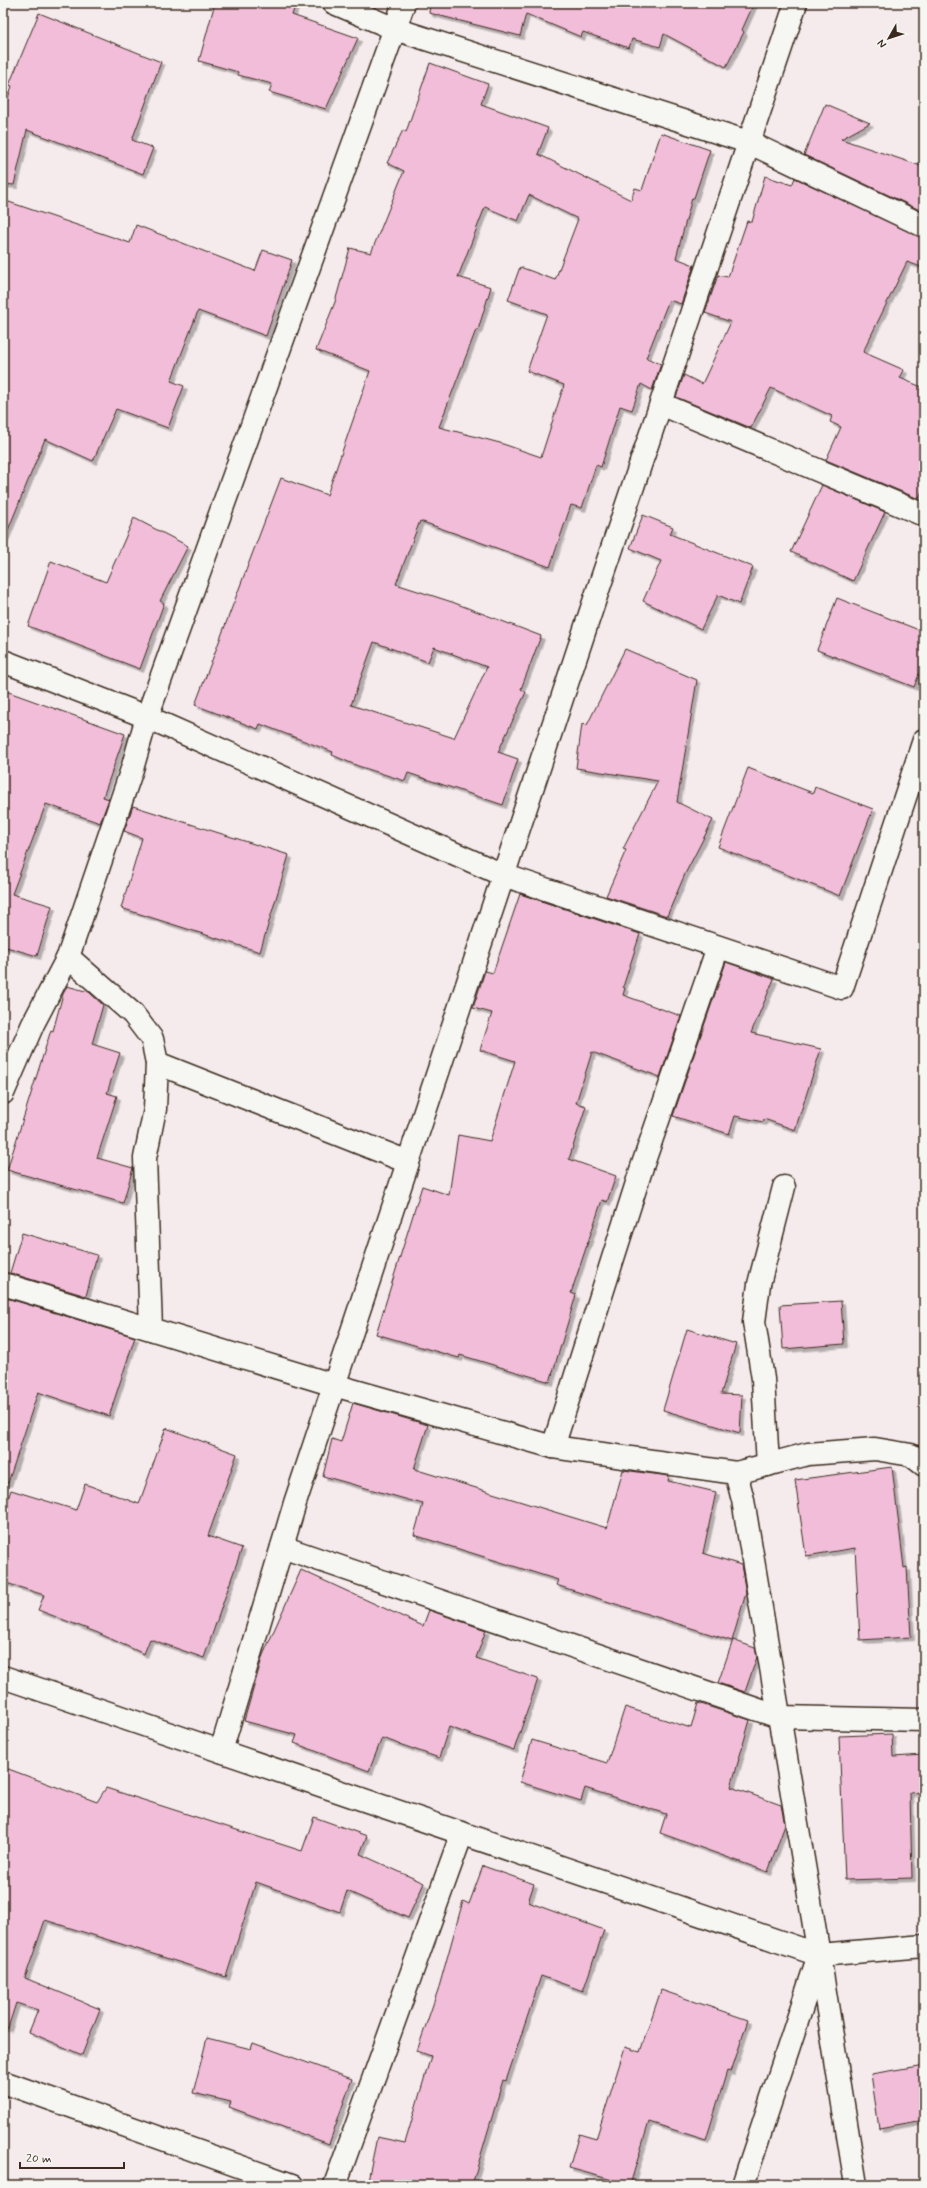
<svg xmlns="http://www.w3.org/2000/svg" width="927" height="2188" viewBox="0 0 927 2188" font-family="Mynerve,sans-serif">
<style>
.building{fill:#f2bdd9;stroke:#3b2a1e;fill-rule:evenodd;filter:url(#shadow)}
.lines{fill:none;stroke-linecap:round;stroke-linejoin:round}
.minor-casing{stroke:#3b2a1e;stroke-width:25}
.minor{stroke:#f6f6f2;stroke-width:22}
</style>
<defs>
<filter id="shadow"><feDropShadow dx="3.5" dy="3.5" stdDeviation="0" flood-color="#0004"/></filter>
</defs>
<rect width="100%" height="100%" fill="#f5ebed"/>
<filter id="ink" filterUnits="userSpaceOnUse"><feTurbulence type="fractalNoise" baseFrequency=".025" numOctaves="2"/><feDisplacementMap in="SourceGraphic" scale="8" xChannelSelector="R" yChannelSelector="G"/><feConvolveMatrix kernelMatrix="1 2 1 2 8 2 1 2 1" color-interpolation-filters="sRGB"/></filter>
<g filter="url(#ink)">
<!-- building -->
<g class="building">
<path d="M 215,3 L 296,3 L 292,15 L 358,38 L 326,109 L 269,92 L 272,84 L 238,75 L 238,72 L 199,61 Z"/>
<path d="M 430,3 L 754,3 L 742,30 L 744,32 L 726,67 L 664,34 L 660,47 L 632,39 L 629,48 L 583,32 L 581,37 L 526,14 L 520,36 L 429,13 Z"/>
<path d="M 39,13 L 161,62 L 132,140 L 153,148 L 143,174 L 27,130 L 14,185 L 3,184 L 3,112 L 12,86 L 9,85 Z"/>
<path d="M 430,63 L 488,84 L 481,104 L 548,128 L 538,154 L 631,200 L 635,188 L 642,190 L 661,133 L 710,150 L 694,198 L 692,198 L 676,258 L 694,265 L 681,304 L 669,300 L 646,358 L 661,364 L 652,390 L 641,384 L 632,410 L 620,406 L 601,467 L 596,465 L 582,508 L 571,505 L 550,567 L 420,521 L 396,584 L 452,602 L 541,636 L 521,689 L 526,692 L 498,752 L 518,759 L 503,805 L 408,773 L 405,781 L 358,766 L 332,755 L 333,752 L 260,724 L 258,729 L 195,705 L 281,478 L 327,495 L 370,371 L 316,350 L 335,302 L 350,248 L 371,253 L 404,171 L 387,163 L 403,130 L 406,132 ZM 529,195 L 578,219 L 555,280 L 520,267 L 508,300 L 547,314 L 527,371 L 564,385 L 541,457 L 500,443 L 439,427 L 476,330 L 478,330 L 491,287 L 458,277 L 485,207 L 518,221 ZM 374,642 L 428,662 L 434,647 L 487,667 L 454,738 L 351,705 Z"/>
<path d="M 825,104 L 870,123 L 841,139 L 924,167 L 924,212 L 804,155 Z"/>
<path d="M 765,176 L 792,185 L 795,178 L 924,238 L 924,268 L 907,262 L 863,352 L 904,370 L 900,378 L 924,388 L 924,486 L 919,499 L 826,460 L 841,427 L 830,422 L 832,416 L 771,388 L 751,428 L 676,397 L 684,375 L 702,384 L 731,322 L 705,313 L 718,275 L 728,277 L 747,221 L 752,222 Z"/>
<path d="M 3,200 L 130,243 L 136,225 L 255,271 L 263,250 L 292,260 L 266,336 L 198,311 L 171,381 L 184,386 L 168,428 L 116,409 L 93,461 L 45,439 L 4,540 Z"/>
<path d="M 822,485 L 885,512 L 853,581 L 791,552 Z"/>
<path d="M 643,515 L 673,527 L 670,534 L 753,567 L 739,604 L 718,595 L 701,629 L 643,601 L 661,561 L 630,548 Z"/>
<path d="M 134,518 L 188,546 L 160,601 L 164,603 L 140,669 L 28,626 L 51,561 L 106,582 Z"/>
<path d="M 837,598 L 924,632 L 924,662 L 914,687 L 817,650 Z"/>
<path d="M 625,649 L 697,680 L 677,802 L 713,820 L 685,874 L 667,916 L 606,896 L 626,850 L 623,849 L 658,781 L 576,768 L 582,724 L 587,725 Z"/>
<path d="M 3,690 L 125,734 L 103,797 L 109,799 L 100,823 L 46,804 L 12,894 L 52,906 L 37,956 L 3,946 Z"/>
<path d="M 748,768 L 813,793 L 815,787 L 873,809 L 840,896 L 718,847 Z"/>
<path d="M 133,806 L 289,855 L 260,952 L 121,908 L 142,838 L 124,831 Z"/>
<path d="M 520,894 L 640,934 L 623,987 L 625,988 L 623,995 L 681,1016 L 660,1077 L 592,1052 L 576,1103 L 586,1106 L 569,1159 L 616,1176 L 607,1202 L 602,1200 L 571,1293 L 576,1295 L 550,1382 L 460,1355 L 459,1358 L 376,1334 L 422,1186 L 449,1195 L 458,1135 L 490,1141 L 515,1061 L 480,1050 L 492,1013 L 473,1008 L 485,971 L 493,973 Z"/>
<path d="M 726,962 L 774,979 L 751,1033 L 821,1049 L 795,1130 L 764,1119 L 763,1122 L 735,1116 L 729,1134 L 673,1116 Z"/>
<path d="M 67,986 L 89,992 L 103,1005 L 92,1044 L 120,1053 L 107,1093 L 117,1096 L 97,1158 L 133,1168 L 123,1203 L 7,1170 L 51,1030 L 53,1031 L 63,994 Z"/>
<path d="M 22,1233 L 97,1255 L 86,1296 L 10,1273 Z"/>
<path d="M 3,1297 L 135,1337 L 109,1416 L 38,1392 L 8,1483 L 3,1482 Z"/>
<path d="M 841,1301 L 844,1344 L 783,1349 L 780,1305 Z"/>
<path d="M 687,1329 L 736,1344 L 721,1394 L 742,1395 L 740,1433 L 663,1410 Z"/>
<path d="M 353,1403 L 428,1425 L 414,1469 L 607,1528 L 623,1470 L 669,1476 L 668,1481 L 716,1492 L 703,1553 L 741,1565 L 746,1593 L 732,1641 L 556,1585 L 558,1580 L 414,1535 L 423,1504 L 323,1476 L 332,1439 L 341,1442 Z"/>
<path d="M 166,1428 L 237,1454 L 208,1536 L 242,1548 L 204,1658 L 150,1639 L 144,1654 L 98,1633 L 38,1610 L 44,1595 L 3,1582 L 3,1514 L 11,1490 L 76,1510 L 85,1484 L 139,1504 Z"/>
<path d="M 892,1467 L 904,1568 L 907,1567 L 911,1637 L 860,1640 L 855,1548 L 806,1556 L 795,1480 Z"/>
<path d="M 301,1570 L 423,1626 L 429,1610 L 486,1630 L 476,1658 L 538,1679 L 514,1750 L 449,1727 L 439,1758 L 382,1738 L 369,1771 L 294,1743 L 297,1735 L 244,1721 L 263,1655 Z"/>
<path d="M 733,1640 L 755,1648 L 757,1657 L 745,1692 L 718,1683 Z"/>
<path d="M 698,1703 L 750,1720 L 731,1787 L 781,1805 L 785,1825 L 768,1872 L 660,1833 L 666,1814 L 585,1788 L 581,1801 L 520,1782 L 532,1740 L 607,1763 L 625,1707 L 691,1728 Z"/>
<path d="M 892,1734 L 893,1757 L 924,1755 L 924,1792 L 910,1793 L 912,1878 L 845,1880 L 839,1736 Z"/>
<path d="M 3,1767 L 97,1802 L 106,1788 L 302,1851 L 314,1817 L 367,1836 L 360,1854 L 424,1883 L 408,1918 L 347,1891 L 340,1912 L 256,1882 L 226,1977 L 45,1920 L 25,1978 L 100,2009 L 82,2055 L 29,2032 L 38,2010 L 16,2003 L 8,2028 L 3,2028 Z"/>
<path d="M 483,1866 L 534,1884 L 528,1902 L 604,1930 L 583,1991 L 541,1976 L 506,2081 L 503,2080 L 472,2185 L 367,2185 L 377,2137 L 405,2143 L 431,2056 L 417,2051 L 439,1987 L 463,1901 L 469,1904 Z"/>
<path d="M 661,1990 L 748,2020 L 731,2072 L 727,2071 L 706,2140 L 649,2122 L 630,2185 L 569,2168 L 579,2134 L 596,2139 L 625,2047 L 640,2052 Z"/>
<path d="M 207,2038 L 251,2049 L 253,2043 L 352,2079 L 329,2144 L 229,2107 L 231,2102 L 193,2093 Z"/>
<path d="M 924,2065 L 924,2120 L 879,2128 L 871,2074 Z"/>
</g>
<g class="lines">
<defs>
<g id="minor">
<path d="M 334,3 L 395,29 L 748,142 L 924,226"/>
<path d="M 661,404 L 924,515"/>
<path d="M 3,661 L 147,717 L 503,875 L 842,988 L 924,740"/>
<path d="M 68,957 L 133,1014 L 152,1039 L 157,1063 L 155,1109 L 145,1158 L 151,1329"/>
<path d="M 157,1063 L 408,1162"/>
<path d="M 3,1093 L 33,1024 L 68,957 L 132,769 L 147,717 L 404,3"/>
<path d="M 3,1284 L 334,1385 L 553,1447 L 736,1473 L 743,1500 L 819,1955 L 924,1946"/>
<path d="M 553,1447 L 642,1167 L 718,947"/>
<path d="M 768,1465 L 763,1379 L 754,1322 L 759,1284 L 784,1187"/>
<path d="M 736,1473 L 808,1454 L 875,1449 L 911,1455 L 924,1465"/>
<path d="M 282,1547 L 779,1717 L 924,1720"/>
<path d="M 3,1677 L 819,1955 L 856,2185"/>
<path d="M 221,1751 L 295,1503 L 595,599 L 796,3"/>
<path d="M 3,2082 L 292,2185"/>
<path d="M 335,2185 L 462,1833"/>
<path d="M 743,2185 L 818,1958"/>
</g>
</defs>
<!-- minor casing -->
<use href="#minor" class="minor-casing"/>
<!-- minor -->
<use href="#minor" class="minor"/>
</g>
</g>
<!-- margin -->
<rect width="927" height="2188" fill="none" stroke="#f6f6f2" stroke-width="16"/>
<rect x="8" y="8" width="911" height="2172" fill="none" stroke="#3b2a1e" stroke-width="1.5" filter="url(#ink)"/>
<!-- north arrow -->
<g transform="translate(889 38) rotate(231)" stroke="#f6f6f2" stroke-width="3" paint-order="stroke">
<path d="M0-3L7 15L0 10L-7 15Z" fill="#3b2a1e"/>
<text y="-6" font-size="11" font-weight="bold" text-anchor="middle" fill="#3b2a1e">N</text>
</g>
<!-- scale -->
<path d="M20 2162v6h104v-6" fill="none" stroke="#3b2a1e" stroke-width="2"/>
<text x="26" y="2162" font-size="12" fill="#3b2a1e" stroke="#f6f6f2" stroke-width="3" paint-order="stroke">20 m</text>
</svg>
